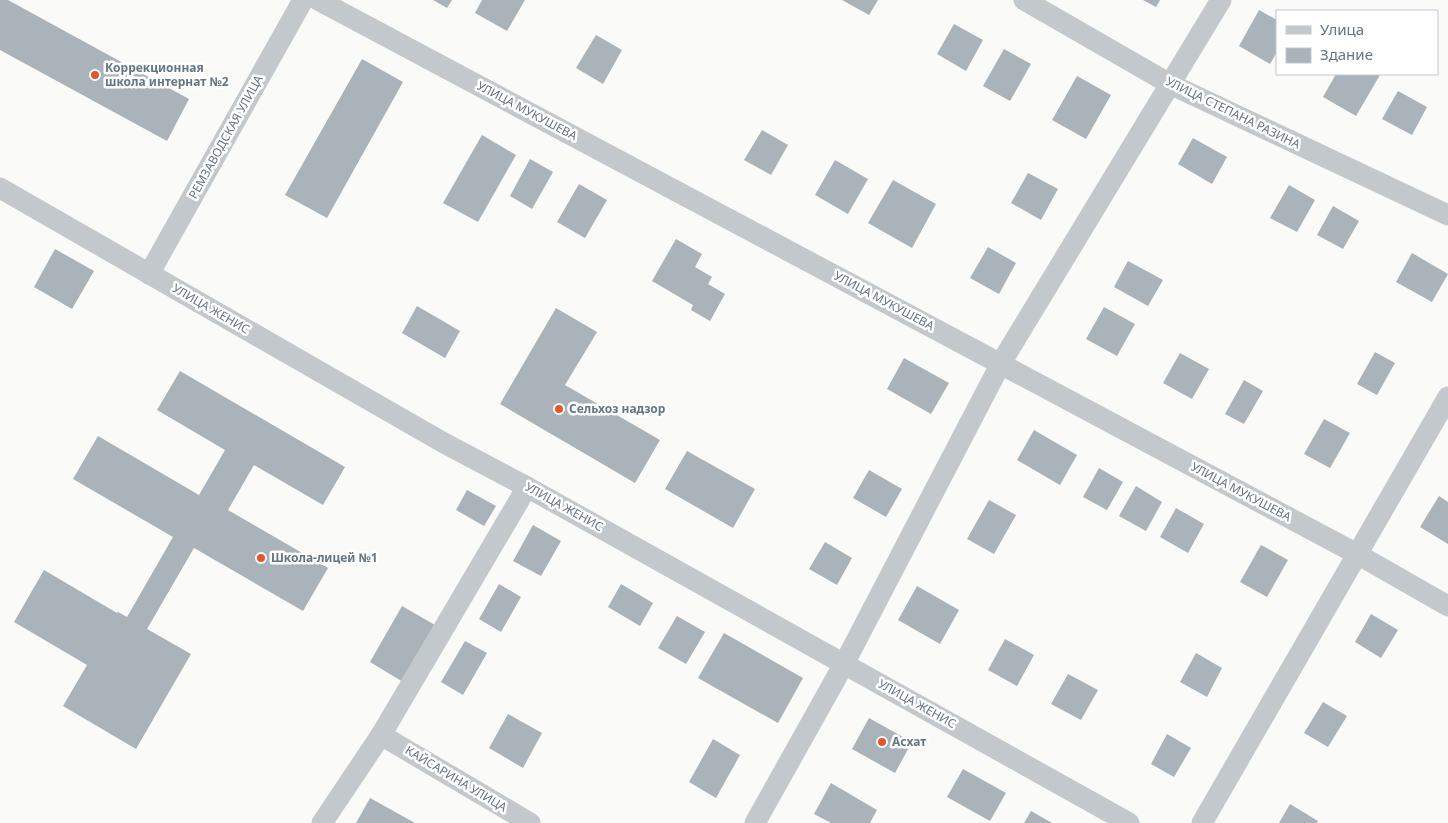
<svg xmlns="http://www.w3.org/2000/svg" width="1448" height="823" viewBox="0 0 1448 823" font-family="'Noto Sans',sans-serif">
<style>
.building{fill:#aab3b9}
.lines{fill:none;stroke-linecap:round;stroke-linejoin:round}
.minor{stroke:#c3c8cc;stroke-width:21}
.poi-dot{fill:#e4572e;stroke:#fff;stroke-width:2}
.labels{text-anchor:middle;stroke-width:5;stroke-linejoin:round;paint-order:stroke}
.poi-label{font-size:12px;font-weight:bold;fill:#657683;stroke:#fff;text-anchor:start}
.street-label{font-size:12px;fill:#657683;stroke:#fff}
</style>
<rect width="100%" height="100%" fill="#fafaf8"/>
<!-- building -->
<g class="building">
<path d="M 0,0 L 8,0 L 189,99 L 167,141 L 0,50 Z"/>
<path d="M 433,0 L 452,0 L 447,8 Z"/>
<path d="M 482,0 L 525,0 L 507,31 L 475,13 Z"/>
<path d="M 842,0 L 878,0 L 869,15 Z"/>
<path d="M 1143,0 L 1160,0 L 1156,7 Z"/>
<path d="M 1259,10 L 1277,20 L 1277,52 L 1270,64 L 1239,46 Z"/>
<path d="M 954,24 L 983,40 L 966,71 L 937,54 Z"/>
<path d="M 596,35 L 622,50 L 603,84 L 576,68 Z"/>
<path d="M 1004,49 L 1031,64 L 1010,101 L 983,86 Z"/>
<path d="M 362,59 L 403,82 L 327,218 L 285,195 Z"/>
<path d="M 1336,74 L 1380,75 L 1356,116 L 1323,97 Z"/>
<path d="M 1077,76 L 1111,95 L 1086,139 L 1052,120 Z"/>
<path d="M 1398,91 L 1427,107 L 1412,135 L 1382,119 Z"/>
<path d="M 762,130 L 788,145 L 771,175 L 744,160 Z"/>
<path d="M 482,135 L 516,155 L 478,222 L 443,203 Z"/>
<path d="M 1193,138 L 1227,157 L 1212,184 L 1178,164 Z"/>
<path d="M 530,159 L 553,172 L 532,209 L 510,196 Z"/>
<path d="M 835,160 L 868,179 L 848,214 L 815,195 Z"/>
<path d="M 1028,173 L 1058,189 L 1041,220 L 1011,203 Z"/>
<path d="M 893,180 L 936,204 L 912,248 L 868,223 Z"/>
<path d="M 579,184 L 607,200 L 585,238 L 557,222 Z"/>
<path d="M 1289,185 L 1315,200 L 1297,232 L 1270,218 Z"/>
<path d="M 1333,206 L 1359,221 L 1343,249 L 1317,235 Z"/>
<path d="M 676,239 L 702,254 L 695,267 L 712,277 L 708,284 L 725,294 L 710,321 L 691,310 L 693,305 L 652,281 Z"/>
<path d="M 988,247 L 1016,263 L 999,294 L 970,278 Z"/>
<path d="M 55,249 L 94,271 L 72,309 L 34,287 Z"/>
<path d="M 1412,253 L 1448,274 L 1432,302 L 1396,282 Z"/>
<path d="M 1128,261 L 1163,280 L 1148,306 L 1114,287 Z"/>
<path d="M 417,306 L 460,331 L 445,358 L 402,333 Z"/>
<path d="M 1104,307 L 1135,324 L 1117,356 L 1086,339 Z"/>
<path d="M 556,308 L 597,332 L 565,385 L 660,440 L 635,483 L 500,404 Z"/>
<path d="M 1375,352 L 1395,363 L 1377,395 L 1357,384 Z"/>
<path d="M 1180,353 L 1209,369 L 1192,399 L 1163,383 Z"/>
<path d="M 904,358 L 949,383 L 931,414 L 887,389 Z"/>
<path d="M 180,371 L 345,467 L 323,505 L 254,465 L 228,510 L 328,568 L 303,611 L 194,548 L 147,629 L 191,654 L 136,749 L 63,706 L 87,665 L 14,622 L 44,570 L 117,613 L 118,612 L 127,617 L 173,537 L 73,479 L 98,436 L 199,495 L 225,450 L 157,410 Z"/>
<path d="M 1244,380 L 1263,391 L 1244,424 L 1225,414 Z"/>
<path d="M 1324,419 L 1350,433 L 1330,468 L 1304,454 Z"/>
<path d="M 1034,430 L 1077,455 L 1060,485 L 1017,460 Z"/>
<path d="M 687,451 L 755,489 L 733,528 L 665,489 Z"/>
<path d="M 1099,468 L 1123,482 L 1107,510 L 1083,497 Z"/>
<path d="M 869,470 L 902,489 L 886,517 L 853,498 Z"/>
<path d="M 1136,486 L 1162,502 L 1146,531 L 1119,516 Z"/>
<path d="M 467,490 L 496,506 L 484,526 L 456,510 Z"/>
<path d="M 1439,496 L 1448,502 L 1448,544 L 1420,527 Z"/>
<path d="M 989,500 L 1016,515 L 994,554 L 967,539 Z"/>
<path d="M 1176,508 L 1204,524 L 1188,553 L 1160,537 Z"/>
<path d="M 533,525 L 561,541 L 541,576 L 513,561 Z"/>
<path d="M 825,542 L 852,558 L 837,585 L 809,569 Z"/>
<path d="M 1261,545 L 1288,560 L 1267,597 L 1240,582 Z"/>
<path d="M 499,584 L 521,597 L 501,632 L 479,619 Z"/>
<path d="M 621,584 L 653,603 L 640,626 L 608,607 Z"/>
<path d="M 917,586 L 959,610 L 940,644 L 898,620 Z"/>
<path d="M 402,606 L 435,625 L 403,682 L 370,662 Z"/>
<path d="M 1371,614 L 1398,630 L 1381,658 L 1355,642 Z"/>
<path d="M 677,616 L 705,632 L 686,664 L 658,648 Z"/>
<path d="M 724,633 L 803,678 L 778,723 L 698,678 Z"/>
<path d="M 1005,639 L 1034,655 L 1017,686 L 988,670 Z"/>
<path d="M 465,641 L 487,653 L 463,695 L 441,682 Z"/>
<path d="M 1196,653 L 1222,668 L 1207,697 L 1180,682 Z"/>
<path d="M 1068,674 L 1098,690 L 1081,720 L 1051,704 Z"/>
<path d="M 1323,702 L 1347,716 L 1328,747 L 1304,733 Z"/>
<path d="M 508,714 L 542,733 L 523,768 L 489,748 Z"/>
<path d="M 869,718 L 912,742 L 895,773 L 852,749 Z"/>
<path d="M 1167,734 L 1191,748 L 1174,777 L 1151,764 Z"/>
<path d="M 713,739 L 740,755 L 716,798 L 689,782 Z"/>
<path d="M 963,769 L 1006,793 L 990,821 L 947,797 Z"/>
<path d="M 831,783 L 877,810 L 870,823 L 831,823 L 814,814 Z"/>
<path d="M 370,798 L 415,823 L 356,823 Z"/>
<path d="M 1290,804 L 1318,821 L 1317,823 L 1279,823 Z"/>
<path d="M 1031,811 L 1052,823 L 1024,823 Z"/>
</g>
<g class="lines">
<!-- minor -->
<g class="minor">
<path d="M 318,0 L 1357,554 L 1448,606"/>
<path d="M 1024,0 L 1170,84 L 1448,215"/>
<path d="M 0,188 L 444,443 L 527,487 L 1129,823"/>
<path d="M 149,274 L 303,0"/>
<path d="M 381,735 L 530,823"/>
<path d="M 322,823 L 381,735 L 527,487"/>
<path d="M 755,823 L 844,664 L 1001,363 L 1221,0"/>
<path d="M 1202,823 L 1448,397"/>
</g>
</g>
<!-- markers -->
<g class="poi-dot">
<circle cx="95" cy="75" r="5"/>
<circle cx="559" cy="409" r="5"/>
<circle cx="261" cy="558" r="5"/>
<circle cx="882" cy="742" r="5"/>
</g>
<g class="labels">
<!-- poi labels -->
<g class="poi-label">
<text x="105" y="72">Коррекционная<tspan x="105" dy="14">школа интернат №2</tspan></text>
<text x="569" y="413">Сельхоз надзор</text>
<text x="271" y="562">Школа-лицей №1</text>
<text x="892" y="746">Асхат</text>
</g>
<!-- street labels -->
<g class="street-label">
<text transform="translate(527 111) rotate(28)" y="4">УЛИЦА МУКУШЕВА</text>
<text transform="translate(1233 113) rotate(26)" y="4">УЛИЦА СТЕПАНА РАЗИНА</text>
<text transform="translate(226 137) rotate(-61)" y="4">РЕМЗАВОДСКАЯ УЛИЦА</text>
<text transform="translate(884 301) rotate(28)" y="4">УЛИЦА МУКУШЕВА</text>
<text transform="translate(211 309) rotate(30)" y="4">УЛИЦА ЖЕНИС</text>
<text transform="translate(1241 492) rotate(28)" y="4">УЛИЦА МУКУШЕВА</text>
<text transform="translate(564 507) rotate(29)" y="4">УЛИЦА ЖЕНИС</text>
<text transform="translate(917 704) rotate(29)" y="4">УЛИЦА ЖЕНИС</text>
<text transform="translate(456 779) rotate(31)" y="4">КАЙСАРИНА УЛИЦА</text>
</g>
</g>
<!-- legend -->
<rect x="1276" y="10" width="162" height="65" fill="#ffffff" stroke="#c1c8cd"/>
<rect x="1286" y="26" width="25" height="8" fill="#c3c8cc" stroke="#c1c8cd"/>
<text x="1320" y="35" font-size="15" fill="#657683">Улица</text>
<rect x="1286" y="48" width="25" height="15" fill="#aab3b9" stroke="#c1c8cd"/>
<text x="1320" y="60" font-size="15" fill="#657683">Здание</text>
</svg>
